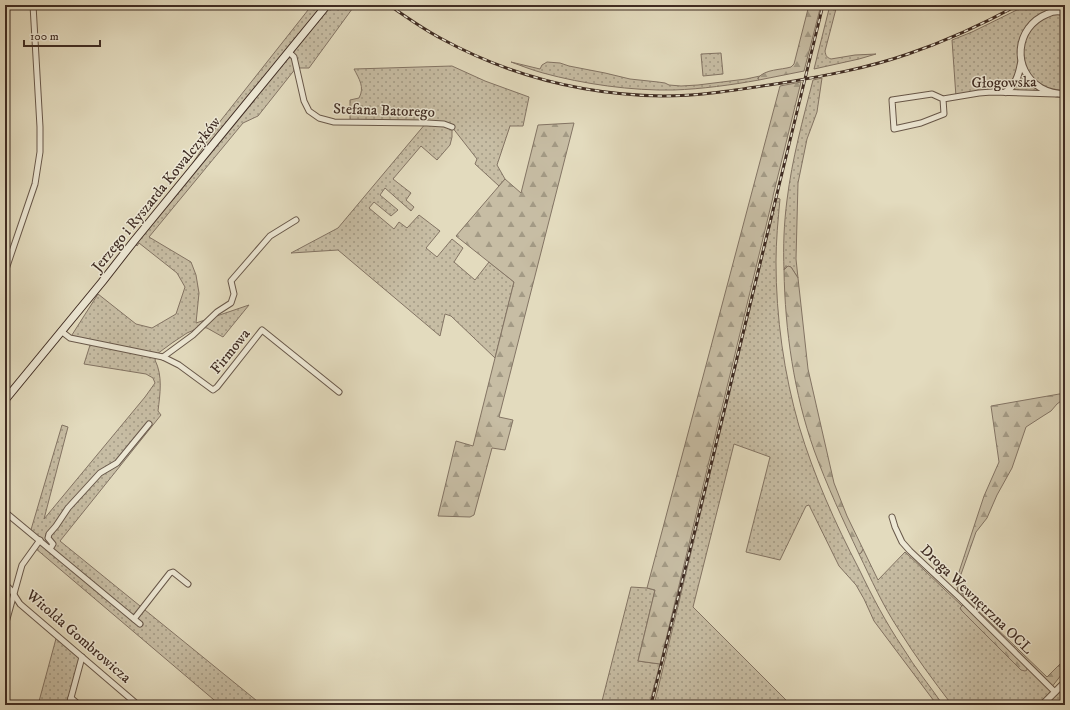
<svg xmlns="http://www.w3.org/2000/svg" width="1070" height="710" viewBox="0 0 1070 710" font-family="'IM FELL DW Pica',serif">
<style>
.grass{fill:url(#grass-dots);stroke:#837464}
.forest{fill:url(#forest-firs);stroke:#837464}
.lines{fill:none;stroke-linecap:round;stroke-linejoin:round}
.minor-casing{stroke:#68584a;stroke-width:7}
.tertiary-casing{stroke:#68584a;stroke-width:8}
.secondary-casing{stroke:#3f2c23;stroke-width:9}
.minor{stroke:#ede8d5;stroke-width:5}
.tertiary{stroke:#ede8d5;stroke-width:6}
.secondary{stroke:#ede8d5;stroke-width:7}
.rail-casing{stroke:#3f2c23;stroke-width:3}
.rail{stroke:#ede8d5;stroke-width:1.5;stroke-dasharray:4.5;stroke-linecap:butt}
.labels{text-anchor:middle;stroke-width:3;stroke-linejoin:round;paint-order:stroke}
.street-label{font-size:15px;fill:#3f2c23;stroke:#ede8d5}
</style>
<defs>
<pattern id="grass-dots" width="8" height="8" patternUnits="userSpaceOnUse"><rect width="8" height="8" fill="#c7bda4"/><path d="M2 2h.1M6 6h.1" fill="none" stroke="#a39a85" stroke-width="1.8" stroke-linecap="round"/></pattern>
<pattern id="forest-firs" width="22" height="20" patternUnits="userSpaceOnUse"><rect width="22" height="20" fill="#c7bda4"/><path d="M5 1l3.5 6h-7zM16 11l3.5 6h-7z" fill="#a39a85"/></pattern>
</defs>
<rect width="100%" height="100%" fill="#e3dbbe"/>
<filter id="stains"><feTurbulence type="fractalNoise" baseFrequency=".005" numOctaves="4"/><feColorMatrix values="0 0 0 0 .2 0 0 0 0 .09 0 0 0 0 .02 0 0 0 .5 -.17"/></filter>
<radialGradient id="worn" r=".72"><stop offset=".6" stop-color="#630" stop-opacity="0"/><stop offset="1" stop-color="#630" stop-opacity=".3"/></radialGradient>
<!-- grass -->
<g class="grass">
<path d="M 312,5 L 355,5 L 309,68 L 296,68 L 258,116 L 243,123 L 149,237 L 191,262 L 196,275 L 199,293 L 196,323 L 249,305 L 223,337 L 207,328 L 201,327 L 187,333 L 172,343 L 157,354 L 155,360 C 163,376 160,394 158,411 L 161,415 L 60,541 L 262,705 L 220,705 L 35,548 L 40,540 L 30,533 L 62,425 L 68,427 L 44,519 L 145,397 L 155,383 L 153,378 L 146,374 L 84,364 L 91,342 L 70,338 L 98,294 L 136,324 L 152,328 L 176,314 L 185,287 L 177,273 L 139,243 L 137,246 L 134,241 L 191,166 L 218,124 Z"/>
<path d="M 830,5 L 837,5 L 825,51 C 826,56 826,57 831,59 L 855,55 L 876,54 L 859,59 L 814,69 Z"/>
<path d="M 1027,5 L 1062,5 L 1053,11 L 1065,14 L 1065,93 L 1006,92 L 956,97 L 952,40 L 972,32 Z"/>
<path d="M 721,53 L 723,74 L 703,76 L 701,54 Z"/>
<path d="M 511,62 L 540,69 L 542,65 L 547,62 L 560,63 L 569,66 L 605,73 L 630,79 L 658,82 L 665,83 L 669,85 L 681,86 L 698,85 L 746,79 L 760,76 L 758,78 L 759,80 C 731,85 702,89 674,90 C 632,91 583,84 543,73 C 532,70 522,66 511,62 Z"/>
<path d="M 452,66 L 485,81 L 529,97 L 523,126 L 510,126 L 497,165 L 505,179 L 499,186 L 475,164 L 477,159 L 452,127 L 452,137 L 450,145 L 437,160 L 421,146 L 393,179 L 411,193 L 406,200 L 414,207 L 411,211 L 385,188 L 380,195 L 398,210 L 391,216 L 374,202 L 369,208 L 394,229 L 399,222 L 407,228 L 419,215 L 440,231 L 426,248 L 437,257 L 452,239 L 463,248 L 454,262 L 475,280 L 489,262 L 514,282 L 495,358 L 451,316 L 445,314 L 440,336 L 338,250 L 291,253 L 338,228 L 426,123 L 350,123 L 350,100 L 359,98 C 365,87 359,79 354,69 Z"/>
<path d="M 822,78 L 817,112 L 807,139 L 798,183 L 796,259 L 798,278 L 791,267 L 785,267 L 784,270 C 783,247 784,223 787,200 C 792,159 803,119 813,80 Z"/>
<path d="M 777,198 L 780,199 C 778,220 776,241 776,262 C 776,317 784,374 799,426 C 814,476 835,523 859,569 C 872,596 886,623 903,648 C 915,668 930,686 943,705 L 937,705 L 874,621 L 864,599 L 856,585 L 839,566 L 809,505 L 806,506 L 780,560 L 746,552 L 770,457 L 734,444 L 693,607 L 791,705 L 654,705 Z"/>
<path d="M 863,549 L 878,580 L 905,552 L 962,606 L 960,608 L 962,611 L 1021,670 L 1027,664 L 1055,692 L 1065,682 L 1065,705 L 952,705 C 933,680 915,656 899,630 C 883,606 871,579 859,554 L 861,553 Z"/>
<path d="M 631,587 L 647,588 L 655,590 L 638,661 L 660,664 L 649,705 L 601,705 Z"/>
<path d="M 57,635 L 82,657 L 69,705 L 38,705 Z"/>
</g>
<!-- forest -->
<g class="forest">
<path d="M 809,5 L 821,5 L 804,71 L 759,80 L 758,78 C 765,69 781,70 791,67 L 794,64 Z"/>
<path d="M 801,82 L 773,196 L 773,197 L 660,664 L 638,661 L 655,590 L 647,588 L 780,86 Z"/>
<path d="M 574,123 L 499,417 L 513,420 L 505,450 L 492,448 L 474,515 L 470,517 L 438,516 L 456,441 L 473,446 L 514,282 L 456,236 L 505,179 L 521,193 L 538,125 Z"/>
<path d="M 788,266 L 791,267 L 798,278 L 808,369 L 834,483 L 847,516 L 863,549 L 861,553 L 859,554 C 843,520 827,486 814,450 C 794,393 785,331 784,270 Z"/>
<path d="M 1065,393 L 1065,398 L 1057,404 L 1051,411 L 1043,416 L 1026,427 L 1012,468 L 997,495 L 987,518 L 976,532 L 959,580 L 964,597 L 1047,677 L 1065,659 L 1065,670 L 1051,688 L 1027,665 L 1027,670 L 1025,671 L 1021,670 L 962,611 L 960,608 L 965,603 L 959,597 L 956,581 L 984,496 L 999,462 L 991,406 Z"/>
</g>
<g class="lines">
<defs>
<g id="minor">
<path d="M 289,52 L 294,57 L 304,101 L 309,111 L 319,118 L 334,122 L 427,123 L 444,124 L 452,127"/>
<path d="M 943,99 L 944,114 L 921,123 L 894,129 L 892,100 L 932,94 L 943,99 L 979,93 L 992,92 L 1056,94"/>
<path d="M 5,272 L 35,184 L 40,152 L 40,127 L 33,5"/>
<path d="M 61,331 L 70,338 L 163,357 L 179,365 L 213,390 L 217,387 L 262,330 L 339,392"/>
<path d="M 163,357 L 193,335 L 217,312 L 231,303 L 234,294 L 231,281 L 270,236 L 296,220"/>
<path d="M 5,512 L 140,624"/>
<path d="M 892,517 L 895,527 L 902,542 L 910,551 L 959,597 L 1055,692"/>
<path d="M 50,549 L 53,544 L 48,538 L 49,534 L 56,526 L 68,508 L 100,473 L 117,463 L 149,424"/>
<path d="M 5,584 L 11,590 L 20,604 L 138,705"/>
<path d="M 134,619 L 170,573 L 173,572 L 188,584"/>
<path d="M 5,626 L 20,572 L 22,565 L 40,540"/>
<path d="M 71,698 L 79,705"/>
<path d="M 69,705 L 82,657"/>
</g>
<g id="tertiary">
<path d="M 1065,13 C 1059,10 1053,11 1047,14 C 1015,27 1011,70 1041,88 C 1048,92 1057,94 1065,94"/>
<path d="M 1006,92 C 1016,85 1019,74 1021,63"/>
<path d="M 1042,705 L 1065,682"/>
</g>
<path id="secondary" d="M 5,400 L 102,282 L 134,241 L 327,5"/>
</defs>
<!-- minor casing -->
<use href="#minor" class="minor-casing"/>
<!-- tertiary casing -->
<use href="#tertiary" class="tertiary-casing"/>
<!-- secondary casing -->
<use href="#secondary" class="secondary-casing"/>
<!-- minor -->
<use href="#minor" class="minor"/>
<!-- tertiary -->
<use href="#tertiary" class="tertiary"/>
<!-- secondary -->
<use href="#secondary" class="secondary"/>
<defs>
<g id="rail">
<path d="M 389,5 C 406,17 423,29 442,39 C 510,76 586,95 663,96 C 703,96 742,89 782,83 C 824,76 868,68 908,54 C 946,41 983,24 1018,5"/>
<path d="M 651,705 L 697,522 L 823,5"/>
</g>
</defs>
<!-- rail casing -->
<use href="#rail" class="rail-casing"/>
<!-- rail -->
<use href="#rail" class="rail"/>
</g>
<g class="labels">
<!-- street labels -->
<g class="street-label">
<text transform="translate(1004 82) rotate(-1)" y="5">Głogowska</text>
<text transform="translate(384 110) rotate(2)" y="5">Stefana Batorego</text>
<text transform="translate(156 194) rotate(-51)" y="5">Jerzego i Ryszarda Kowalczyków</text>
<text transform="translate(230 351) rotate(-51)" y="5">Firmowa</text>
<text transform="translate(977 599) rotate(44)" y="5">Droga Wewnętrzna OCL</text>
<text transform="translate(79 636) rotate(41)" y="5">Witolda Gombrowicza</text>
</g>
</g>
<!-- margin -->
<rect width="1070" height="710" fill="none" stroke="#e3dbbe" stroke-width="20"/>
<rect x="6" y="6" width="1058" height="698" fill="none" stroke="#3f2c23" stroke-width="2"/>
<rect x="10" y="10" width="1050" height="690" fill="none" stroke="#3f2c23"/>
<!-- scale -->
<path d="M24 40v6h76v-6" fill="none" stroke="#3f2c23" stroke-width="2"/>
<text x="30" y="40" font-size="12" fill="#3f2c23" stroke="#ede8d5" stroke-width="3" paint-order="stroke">100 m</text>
<rect width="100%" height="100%" filter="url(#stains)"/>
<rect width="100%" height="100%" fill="url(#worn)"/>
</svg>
